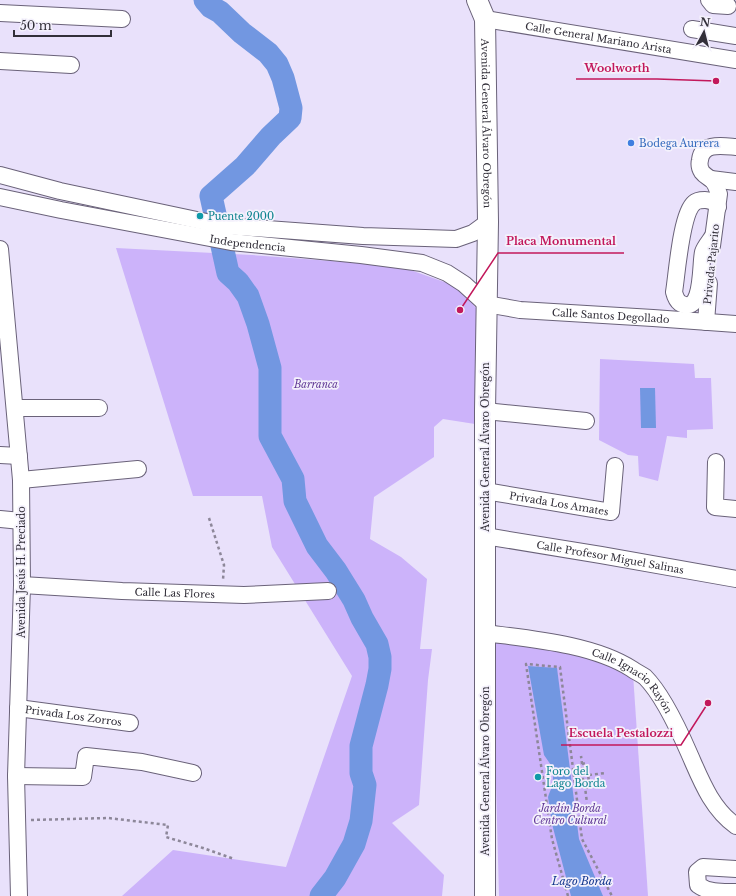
<svg xmlns="http://www.w3.org/2000/svg" width="736" height="896" viewBox="0 0 736 896" font-family="'Libre Baskerville',serif">
<style>
.green{fill:#ccb3fa}
.water{fill:#7297e1}
.lines{fill:none;stroke-linecap:round;stroke-linejoin:round}
.river{stroke:#7297e1;stroke-width:23}
.minor-casing{stroke:#6a6279;stroke-width:18}
.major-casing{stroke:#6a6279;stroke-width:22}
.path{stroke:#8d8799;stroke-width:2.5;stroke-dasharray:3 3;stroke-linecap:butt}
.minor{stroke:#fff;stroke-width:16}
.major{stroke:#fff;stroke-width:20}
.shop-dot{fill:#3f7fe0;stroke:#f4f1fc;stroke-width:1.5}
.culture-dot{fill:#0f9aa8;stroke:#f4f1fc;stroke-width:1.5}
.labels{text-anchor:middle;stroke-width:3.5;stroke-linejoin:round;paint-order:stroke}
.street-label{font-size:10px;fill:#322f39;stroke:#f4f1fc}
.shop-label{font-size:10px;fill:#366cbe;stroke:#f4f1fc;text-anchor:start}
.culture-label{font-size:10px;fill:#0d838f;stroke:#f4f1fc;text-anchor:start}
.park-label{font-size:10px;font-style:italic;fill:#603896;stroke:#f4f1fc}
.water-label{font-size:11px;font-style:italic;fill:#14388e;stroke:#f4f1fc}
.leader{fill:none;stroke:#c2185b;stroke-width:1.5}
.callout-dot{fill:#c2185b;stroke:#f4f1fc;stroke-width:1.5}
.callout-label{font-size:11px;text-anchor:middle;font-weight:bold;fill:#c2185b;stroke:#f4f1fc;stroke-width:3.5;stroke-linejoin:round;paint-order:stroke}
</style>
<rect width="100%" height="100%" fill="#e9e1fb"/>
<!-- green -->
<g class="green">
<path d="M 116,248 L 252,255 L 399,266 L 450,284 L 466,295 L 479,312 L 475,424 L 443,419 L 434,427 L 434,457 L 374,497 L 370,539 L 401,557 L 427,579 L 420,649 L 432,649 L 428,680 L 419,805 L 392,823 L 444,875 L 442,896 L 122,896 L 173,850 L 286,867 L 352,676 L 272,547 L 262,496 L 193,496 Z"/>
<path d="M 600,359 L 694,364 L 695,378 L 711,378 L 713,429 L 687,430 L 687,438 L 667,436 L 658,481 L 639,476 L 638,456 L 628,455 L 599,440 Z"/>
<path d="M 492,636 L 566,648 L 633,674 L 648,896 L 499,896 Z"/>
</g>
<!-- water -->
<g class="water">
<path d="M 640,388 L 655,388 L 656,428 L 641,428 Z"/>
<path d="M 528,666 L 557,668 L 579,839 L 603,896 L 571,896 L 552,824 L 548,797 L 549,794 L 553,784 L 553,768 L 544,755 Z"/>
</g>
<g class="lines">
<!-- river -->
<path class="river" d="M 205,0 L 211,7 L 220,12 L 242,33 L 268,53 L 277,64 L 283,78 L 291,108 L 290,118 L 271,136 L 245,166 L 211,196 L 228,273 L 238,282 L 248,296 L 258,324 L 270,368 L 270,436 L 293,479 L 295,501 L 317,546 L 336,571 L 354,600 L 362,618 L 377,644 L 380,657 L 380,669 L 377,685 L 361,746 L 361,773 L 365,785 L 361,821 L 354,844 L 335,878 L 321,896"/>
<defs>
<g id="minor">
<path d="M 709,0 L 713,5 L 728,6"/>
<path d="M 0,13 L 122,19"/>
<path id="s1" d="M 485,19 L 736,60"/>
<path d="M 692,29 L 736,36"/>
<path d="M 0,61 L 71,65"/>
<path d="M 0,175 L 60,191 L 225,226 L 363,236 L 456,239 L 473,233 L 488,222"/>
<path d="M 711,179 L 736,182"/>
<path id="s2" d="M 0,197 L 61,210 L 231,242 L 361,255 L 422,263 L 447,273 L 464,284 L 486,304 L 520,310 L 653,318 L 736,324"/>
<path d="M 713,236 C 710,241 705,246 703,252 C 700,263 704,317 680,303 C 676,300 675,296 674,292 C 677,274 681,214 694,203 C 697,200 701,200 705,200 C 711,200 715,202 718,207"/>
<path d="M 712,246 L 719,194 C 717,189 716,184 712,180 C 708,177 705,176 702,172 C 700,169 699,164 700,160 C 702,142 723,146 736,147"/>
<path d="M 0,249 L 21,480 L 22,585 L 16,776 L 19,896"/>
<path d="M 706,322 L 709,283"/>
<path d="M 15,408 L 99,408"/>
<path d="M 485,411 L 586,421"/>
<path d="M 0,455 L 19,456"/>
<path d="M 716,462 L 715,507 L 736,509"/>
<path d="M 21,480 L 138,469"/>
<path id="s3" d="M 485,491 L 611,512 L 615,466"/>
<path d="M 0,519 L 21,521"/>
<path id="s4" d="M 485,536 L 601,555 L 736,579"/>
<path id="s5" d="M 22,585 L 122,591 L 244,595 L 328,591"/>
<path id="s6" d="M 485,633 C 531,639 593,644 632,669 C 636,672 641,674 645,677 C 663,695 679,730 689,753 C 701,780 711,808 736,826"/>
<path id="s7" d="M 18,708 L 130,723"/>
<path d="M 16,776 L 83,777 L 86,756 L 142,762 L 193,773"/>
<path d="M 736,869 L 703,867 L 697,872 L 698,885 C 709,893 722,892 736,892"/>
</g>
<g id="major">
<path id="s8" d="M 477,0 L 485,19 L 488,222 L 485,411 L 485,896"/>
</g>
</defs>
<!-- minor casing -->
<use href="#minor" class="minor-casing"/>
<!-- major casing -->
<use href="#major" class="major-casing"/>
<!-- path -->
<g class="path">
<path d="M 209,518 L 224,565 L 223,580"/>
<path d="M 582,764 L 586,763 L 590,787 L 585,788"/>
<path d="M 589,775 L 605,773"/>
<path d="M 584,779 L 587,803"/>
<path d="M 575,780 L 584,779 L 581,756"/>
<path d="M 31,820 L 108,818 L 168,825 L 166,837 L 203,848 L 234,859"/>
<path d="M 568,896 L 552,839 L 526,664 L 560,667 L 582,839 L 612,896"/>
</g>
<!-- minor -->
<use href="#minor" class="minor"/>
<!-- major -->
<use href="#major" class="major"/>
</g>
<!-- markers -->
<circle class="shop-dot" cx="631" cy="143" r="4"/>
<g class="culture-dot">
<circle cx="200" cy="216" r="4"/>
<circle cx="538" cy="777" r="4"/>
</g>
<g class="labels">
<!-- street labels -->
<g class="street-label">
<text dy="4" stroke="none"><textPath href="#s1" startOffset="115">Calle General Mariano Arista</textPath></text>
<text dy="4" stroke="none"><textPath href="#s8" startOffset="125">Avenida General Álvaro Obregón</textPath></text>
<text dy="4" stroke="none"><textPath href="#s2" startOffset="252">Independencia</textPath></text>
<text transform="translate(711 264) rotate(-84)" y="4">Privada Pajarito</text>
<text dy="4" stroke="none"><textPath href="#s2" startOffset="630">Calle Santos Degollado</textPath></text>
<text transform="translate(485 447) rotate(-90)" y="4">Avenida General Álvaro Obregón</text>
<text dy="4" stroke="none"><textPath href="#s3" startOffset="75">Privada Los Amates</textPath></text>
<text dy="4" stroke="none"><textPath href="#s4" startOffset="127">Calle Profesor Miguel Salinas</textPath></text>
<text transform="translate(21 572) rotate(-90)" y="4">Avenida Jesús H. Preciado</text>
<text dy="4" stroke="none"><textPath href="#s5" startOffset="153">Calle Las Flores</textPath></text>
<text dy="4" stroke="none"><textPath href="#s6" startOffset="160">Calle Ignacio Rayón</textPath></text>
<text dy="4" stroke="none"><textPath href="#s7" startOffset="56">Privada Los Zorros</textPath></text>
<text transform="translate(485 771) rotate(-90)" y="4">Avenida General Álvaro Obregón</text>
</g>
<!-- shop labels -->
<g class="shop-label">
<text x="639" y="147">Bodega Aurrera</text>
</g>
<!-- culture labels -->
<g class="culture-label">
<text x="208" y="220">Puente 2000</text>
<text x="546" y="775">Foro del<tspan x="546" dy="12">Lago Borda</tspan></text>
</g>
<!-- park labels -->
<g class="park-label">
<text x="316" y="388">Barranca</text>
<text x="570" y="812">Jardín Borda<tspan x="570" dy="12">Centro Cultural</tspan></text>
</g>
<!-- water labels -->
<g class="water-label">
<text x="582" y="885">Lago Borda</text>
</g>
</g>
<!-- callouts -->
<path class="leader" d="M716 81L657 79H576M460 310L498 253H624M708 703L681 745H561"/>
<g class="callout-dot">
<circle cx="716" cy="81" r="4"/>
<circle cx="460" cy="310" r="4"/>
<circle cx="708" cy="703" r="4"/>
</g>
<g class="callout-label">
<text x="617" y="72">Woolworth</text>
<text x="561" y="245">Placa Monumental</text>
<text x="621" y="737">Escuela Pestalozzi</text>
</g>
<!-- north arrow -->
<g transform="translate(704 32) rotate(7)" stroke="#f4f1fc" stroke-width="3" paint-order="stroke">
<path d="M0-3L7 15L0 10L-7 15Z" fill="#322f39"/>
<text y="-6" font-size="11" font-weight="bold" text-anchor="middle" fill="#322f39">N</text>
</g>
<!-- scale -->
<path d="M14 30v6h97v-6" fill="none" stroke="#322f39" stroke-width="2"/>
<text x="20" y="30" font-size="12" fill="#322f39" stroke="#f4f1fc" stroke-width="3" paint-order="stroke">50 m</text>
</svg>
